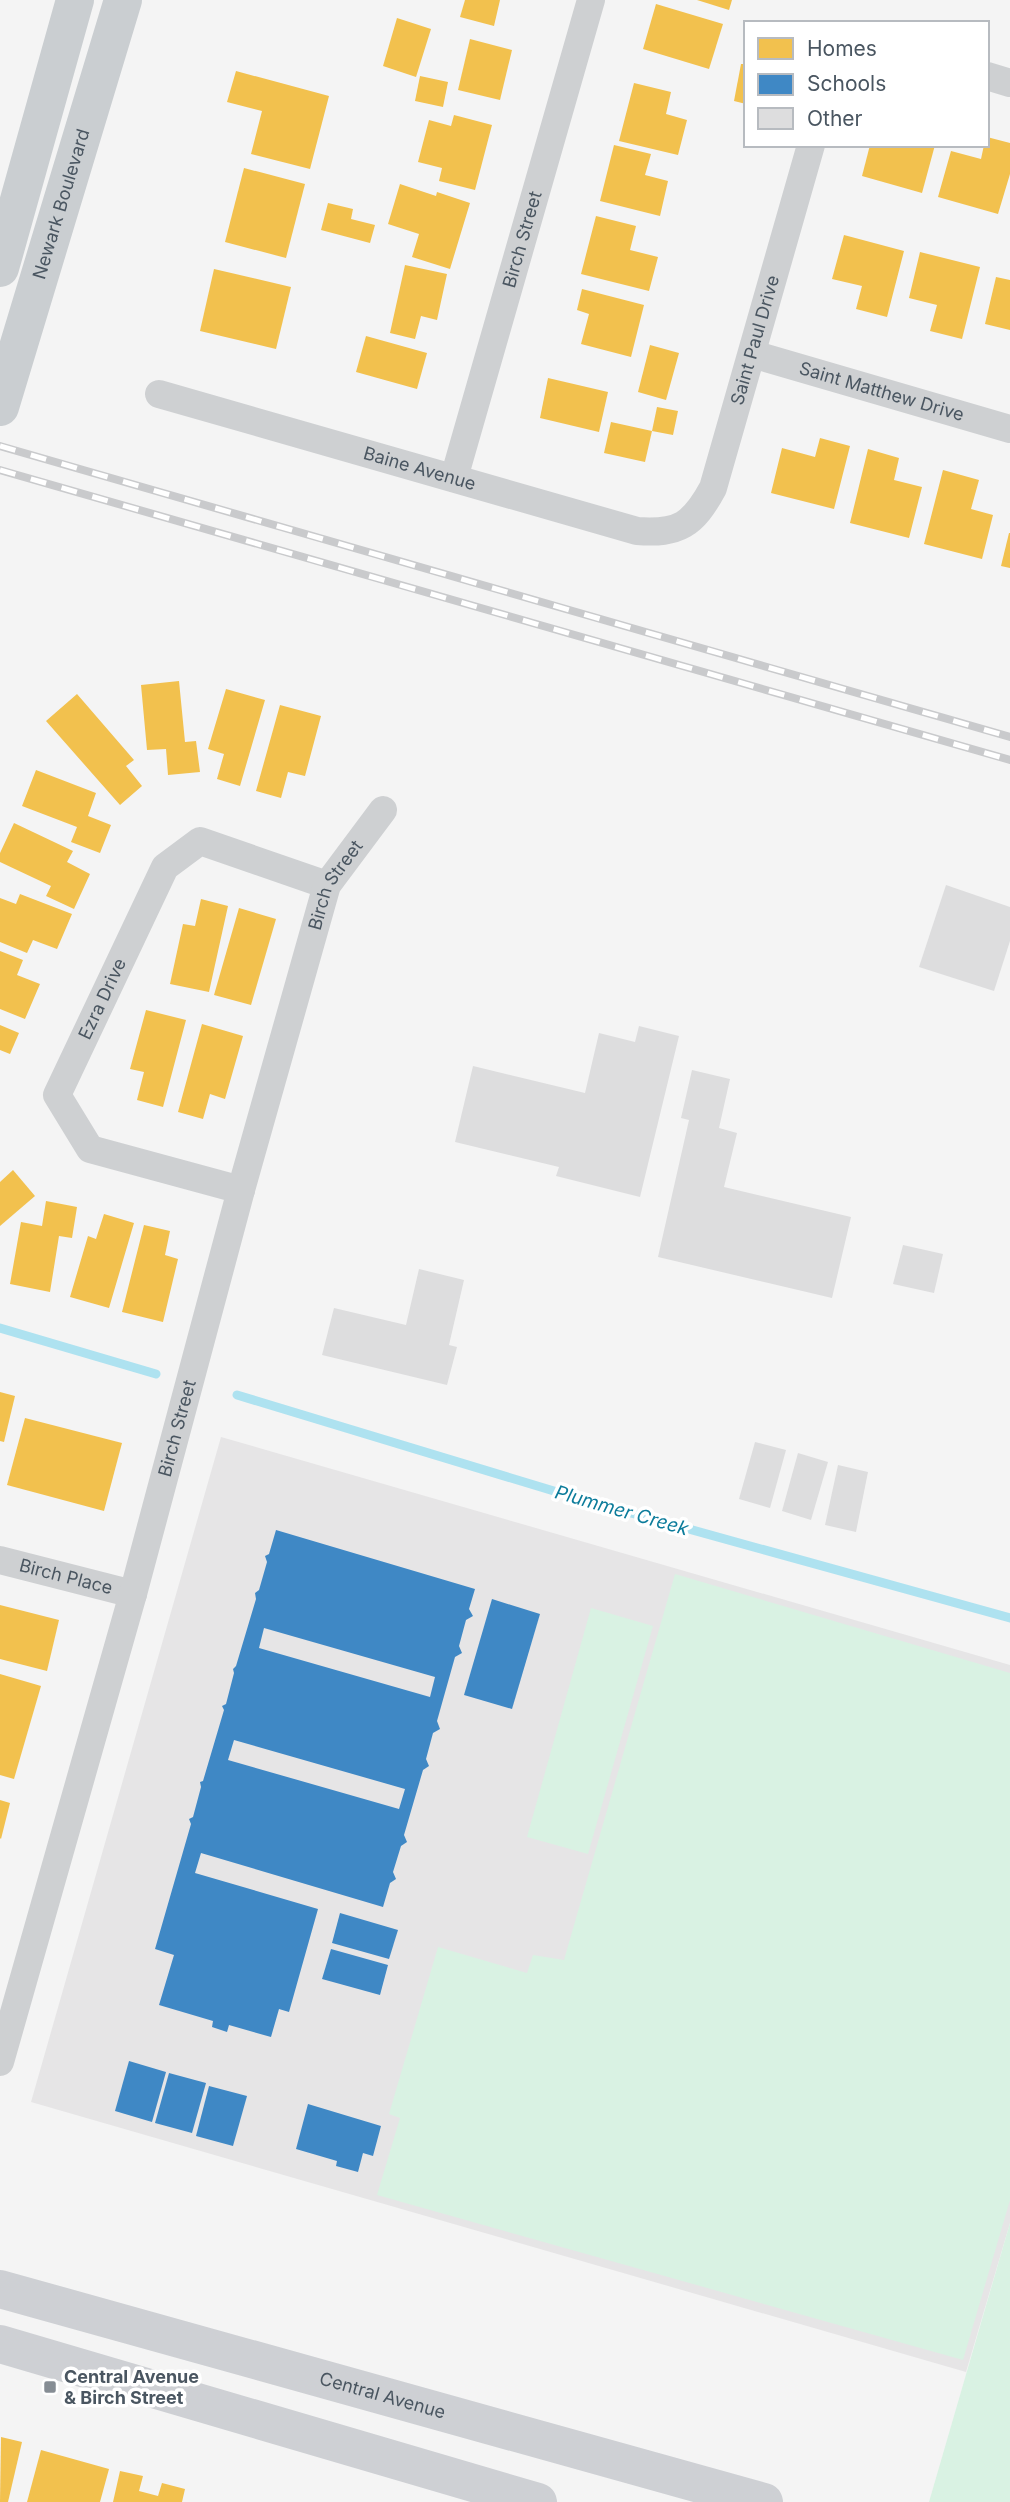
<svg xmlns="http://www.w3.org/2000/svg" width="1010" height="2502" viewBox="0 0 1010 2502" font-family="Inter,sans-serif">
<style>
.education{fill:#e6e5e6}
.green{fill:#d9f2e3}
.homes{fill:#f2c14e}
.schools{fill:#3f88c5;fill-rule:evenodd}
.lines{fill:none;stroke-linecap:round;stroke-linejoin:round}
.stream{stroke:#aee2f0;stroke-width:9}
.building{fill:#ddddde}
.street{stroke:#ced0d2;stroke-width:28}
.secondary{stroke:#ced0d4;stroke-width:38}
.primary{stroke:#caced1;stroke-width:38}
.rail-casing{stroke:#c9cacc;stroke-width:8}
.rail{stroke:#fff;stroke-width:5;stroke-dasharray:16;stroke-linecap:butt}
.poi-dot{fill:#868d94;stroke:#fff;stroke-width:2.5}
.labels{text-anchor:middle;stroke-width:7;stroke-linejoin:round;paint-order:stroke}
.street-label{font-size:18px;fill:#4a5661;stroke:#fff}
.poi-label{font-size:18px;font-weight:bold;fill:#4a5661;stroke:#fff;text-anchor:start}
.water-label{font-size:19px;font-style:italic;fill:#0c7c9b;stroke:#fff}
</style>
<rect width="100%" height="100%" fill="#f4f4f4"/>
<!-- education -->
<path class="education" d="M 221,1437 L 1010,1665 L 1010,2223 L 966,2372 L 31,2102 Z"/>
<!-- green -->
<g class="green">
<path d="M 675,1574 L 1010,1673 L 1010,2200 L 963,2360 L 377,2195 L 400,2118 L 389,2114 L 438,1947 L 527,1973 L 533,1955 L 564,1960 Z"/>
<path d="M 591,1608 L 653,1626 L 588,1854 L 527,1837 Z"/>
<path d="M 1010,2223 L 1010,2502 L 929,2502 Z"/>
</g>
<!-- homes -->
<g class="homes">
<path d="M 465,0 L 500,0 L 494,26 L 460,17 Z"/>
<path d="M 697,0 L 732,0 L 729,10 Z"/>
<path d="M 656,4 L 723,24 L 709,69 L 643,49 Z"/>
<path d="M 397,18 L 431,29 L 416,77 L 383,66 Z"/>
<path d="M 470,39 L 512,50 L 500,100 L 458,90 Z"/>
<path d="M 741,64 L 746,64 L 746,104 L 734,101 Z"/>
<path d="M 236,71 L 329,96 L 310,169 L 251,154 L 262,111 L 227,102 Z"/>
<path d="M 420,76 L 448,82 L 443,107 L 415,101 Z"/>
<path d="M 634,83 L 671,92 L 666,114 L 687,120 L 678,155 L 619,141 Z"/>
<path d="M 454,115 L 492,125 L 475,190 L 439,181 L 442,168 L 418,162 L 429,120 L 451,126 Z"/>
<path d="M 987,137 L 1010,143 L 1010,174 L 998,214 L 938,197 L 951,151 L 981,159 L 984,145 L 987,145 Z"/>
<path d="M 614,145 L 651,154 L 645,175 L 668,181 L 660,216 L 600,201 Z"/>
<path d="M 870,145 L 935,145 L 922,193 L 862,176 Z"/>
<path d="M 244,168 L 305,184 L 286,258 L 225,242 Z"/>
<path d="M 400,184 L 436,196 L 437,192 L 470,203 L 450,269 L 412,257 L 419,234 L 388,224 Z"/>
<path d="M 328,203 L 353,209 L 351,219 L 375,225 L 370,243 L 321,230 Z"/>
<path d="M 596,216 L 636,226 L 630,250 L 658,257 L 649,291 L 581,274 Z"/>
<path d="M 844,235 L 904,251 L 887,317 L 856,309 L 862,286 L 832,279 Z"/>
<path d="M 920,252 L 980,267 L 962,339 L 930,331 L 937,305 L 909,298 Z"/>
<path d="M 405,265 L 447,274 L 437,320 L 421,316 L 415,339 L 390,333 Z"/>
<path d="M 214,269 L 291,287 L 276,349 L 200,331 Z"/>
<path d="M 996,277 L 1010,280 L 1010,330 L 985,324 Z"/>
<path d="M 582,289 L 644,305 L 631,357 L 581,344 L 589,314 L 577,310 Z"/>
<path d="M 366,336 L 427,353 L 417,389 L 356,372 Z"/>
<path d="M 650,345 L 679,353 L 666,400 L 638,392 Z"/>
<path d="M 548,378 L 608,392 L 599,432 L 540,418 Z"/>
<path d="M 657,407 L 678,411 L 673,435 L 652,431 Z"/>
<path d="M 611,422 L 652,431 L 645,462 L 604,453 Z"/>
<path d="M 820,438 L 850,446 L 834,509 L 771,493 L 782,448 L 815,457 Z"/>
<path d="M 868,449 L 899,458 L 894,480 L 922,487 L 909,538 L 850,523 Z"/>
<path d="M 943,470 L 979,480 L 971,509 L 993,515 L 982,559 L 924,544 Z"/>
<path d="M 1009,533 L 1010,533 L 1010,568 L 1001,566 Z"/>
<path d="M 179,681 L 185,742 L 196,741 L 200,772 L 168,775 L 166,749 L 147,750 L 141,685 Z"/>
<path d="M 226,689 L 265,700 L 240,786 L 217,779 L 224,754 L 208,749 Z"/>
<path d="M 77,694 L 134,760 L 126,766 L 142,786 L 120,805 L 46,721 Z"/>
<path d="M 280,705 L 321,716 L 305,776 L 288,772 L 281,798 L 256,791 Z"/>
<path d="M 36,770 L 96,793 L 88,816 L 111,825 L 100,853 L 71,842 L 77,827 L 22,806 Z"/>
<path d="M 14,823 L 73,851 L 67,862 L 90,874 L 74,909 L 46,896 L 51,886 L 0,862 L 0,853 Z"/>
<path d="M 20,894 L 72,914 L 57,949 L 33,940 L 27,953 L 0,942 L 0,898 L 16,904 Z"/>
<path d="M 201,899 L 228,906 L 209,992 L 170,984 L 183,924 L 195,926 Z"/>
<path d="M 239,908 L 276,919 L 251,1005 L 214,995 Z"/>
<path d="M 0,951 L 23,960 L 17,975 L 40,984 L 25,1019 L 0,1009 Z"/>
<path d="M 146,1010 L 186,1020 L 163,1107 L 137,1100 L 144,1072 L 130,1069 Z"/>
<path d="M 202,1024 L 243,1036 L 225,1099 L 210,1094 L 203,1119 L 178,1112 Z"/>
<path d="M 0,1025 L 19,1033 L 10,1054 L 0,1050 Z"/>
<path d="M 13,1170 L 35,1196 L 0,1226 L 0,1182 Z"/>
<path d="M 46,1201 L 77,1207 L 72,1238 L 59,1236 L 50,1292 L 10,1284 L 21,1222 L 42,1226 Z"/>
<path d="M 104,1214 L 134,1223 L 109,1308 L 70,1297 L 88,1236 L 96,1239 Z"/>
<path d="M 144,1225 L 170,1231 L 165,1255 L 178,1259 L 163,1322 L 122,1312 Z"/>
<path d="M 0,1392 L 15,1396 L 4,1442 L 0,1441 Z"/>
<path d="M 25,1418 L 122,1443 L 104,1511 L 7,1485 Z"/>
<path d="M 0,1605 L 59,1620 L 47,1671 L 0,1659 Z"/>
<path d="M 0,1674 L 41,1686 L 14,1779 L 0,1775 Z"/>
<path d="M 0,1800 L 10,1803 L 1,1839 L 0,1838 Z"/>
<path d="M 1,2437 L 22,2442 L 8,2502 L 0,2502 Z"/>
<path d="M 41,2450 L 109,2469 L 100,2502 L 27,2502 Z"/>
<path d="M 120,2471 L 143,2476 L 139,2491 L 158,2496 L 162,2483 L 185,2489 L 182,2502 L 113,2502 Z"/>
</g>
<!-- schools -->
<g class="schools">
<path d="M 276,1530 L 475,1589 L 469,1609 L 473,1616 L 466,1620 L 459,1646 L 462,1653 L 455,1657 L 437,1721 L 440,1729 L 433,1733 L 426,1759 L 429,1766 L 423,1770 L 404,1835 L 407,1842 L 401,1846 L 393,1872 L 396,1879 L 390,1883 L 383,1907 L 201,1853 L 195,1873 L 318,1909 L 289,2012 L 279,2009 L 271,2037 L 229,2025 L 227,2032 L 212,2027 L 213,2021 L 159,2005 L 174,1955 L 155,1949 L 191,1824 L 189,1819 L 193,1817 L 201,1787 L 200,1782 L 203,1781 L 224,1710 L 222,1706 L 226,1704 L 234,1673 L 233,1669 L 236,1666 L 256,1599 L 255,1593 L 259,1590 L 267,1562 L 265,1556 L 269,1554 ZM 264,1628 L 435,1677 L 430,1697 L 259,1648 ZM 234,1740 L 405,1789 L 399,1809 L 228,1760 Z"/>
<path d="M 492,1599 L 540,1614 L 512,1709 L 464,1695 Z"/>
<path d="M 340,1913 L 398,1930 L 389,1959 L 332,1943 Z"/>
<path d="M 331,1949 L 388,1965 L 380,1995 L 322,1979 Z"/>
<path d="M 129,2061 L 166,2072 L 152,2122 L 115,2111 Z"/>
<path d="M 169,2073 L 206,2083 L 192,2133 L 155,2123 Z"/>
<path d="M 209,2086 L 247,2096 L 233,2146 L 196,2136 Z"/>
<path d="M 308,2104 L 381,2126 L 373,2156 L 363,2153 L 358,2172 L 336,2166 L 337,2161 L 296,2149 Z"/>
</g>
<g class="lines">
<!-- stream -->
<g class="stream">
<path d="M 0,1328 L 156,1374"/>
<path d="M 237,1395 L 577,1498 L 1010,1618"/>
</g>
</g>
<!-- building -->
<g class="building">
<path d="M 946,885 L 1010,907 L 1010,941 L 994,991 L 919,967 Z"/>
<path d="M 639,1026 L 679,1036 L 640,1197 L 556,1176 L 559,1167 L 455,1142 L 473,1066 L 585,1093 L 599,1033 L 635,1042 Z"/>
<path d="M 692,1070 L 730,1079 L 719,1128 L 737,1133 L 724,1187 L 851,1217 L 832,1298 L 658,1257 L 689,1120 L 681,1118 Z"/>
<path d="M 903,1245 L 943,1254 L 934,1293 L 893,1284 Z"/>
<path d="M 419,1269 L 464,1280 L 449,1345 L 457,1347 L 447,1385 L 322,1355 L 334,1308 L 406,1325 Z"/>
<path d="M 755,1442 L 786,1450 L 770,1508 L 739,1499 Z"/>
<path d="M 798,1453 L 828,1462 L 811,1520 L 782,1511 Z"/>
<path d="M 838,1465 L 868,1472 L 856,1532 L 825,1525 Z"/>
</g>
<g class="lines">
<!-- street -->
<g class="street">
<path d="M 987,76 L 1010,83"/>
<path id="s1" d="M 752,354 L 1010,429"/>
<path id="s2" d="M 159,394 L 637,531 C 679,534 693,525 713,488 L 811,145"/>
<path id="s3" d="M 454,478 L 591,0"/>
<path id="s4" d="M 241,1190 L 90,1149 L 57,1095 L 165,867 L 200,841 L 327,885"/>
<path id="s5" d="M 0,1560 L 133,1594"/>
<path id="s6" d="M 0,2062 L 133,1594 L 241,1190 L 327,885 L 383,810"/>
</g>
<!-- secondary -->
<g class="secondary">
<path id="s7" d="M 0,2289 L 764,2502"/>
<path d="M 0,2344 L 538,2502"/>
</g>
<!-- primary -->
<g class="primary">
<path d="M 0,268 L 75,0"/>
<path id="s8" d="M 0,407 L 123,0"/>
</g>
<defs>
<g id="rail">
<path d="M 0,446 L 1010,737"/>
<path d="M 0,470 L 1010,760"/>
</g>
</defs>
<!-- rail casing -->
<use href="#rail" class="rail-casing"/>
<!-- rail -->
<use href="#rail" class="rail"/>
</g>
<!-- markers -->
<rect class="poi-dot" x="43" y="2380" width="14" height="14" rx="3.5"/>
<g class="labels">
<!-- street labels -->
<g class="street-label">
<text dy="6" stroke="none"><textPath href="#s8" startOffset="212">Newark Boulevard</textPath></text>
<text dy="6" stroke="none"><textPath href="#s3" startOffset="248">Birch Street</textPath></text>
<text dy="6" stroke="none"><textPath href="#s2" startOffset="746">Saint Paul Drive</textPath></text>
<text dy="6" stroke="none"><textPath href="#s1" startOffset="135">Saint Matthew Drive</textPath></text>
<text dy="6" stroke="none"><textPath href="#s2" startOffset="271">Baine Avenue</textPath></text>
<text dy="6" stroke="none"><textPath href="#s6" startOffset="1225">Birch Street</textPath></text>
<text dy="6" stroke="none"><textPath href="#s4" startOffset="326">Ezra Drive</textPath></text>
<text dy="6" stroke="none"><textPath href="#s6" startOffset="658">Birch Street</textPath></text>
<text dy="6" stroke="none"><textPath href="#s5" startOffset="68">Birch Place</textPath></text>
<text dy="6" stroke="none"><textPath href="#s7" startOffset="397">Central Avenue</textPath></text>
</g>
<!-- poi labels -->
<g class="poi-label">
<text x="64" y="2383">Central Avenue<tspan x="64" dy="21">&amp; Birch Street</tspan></text>
</g>
<!-- water labels -->
<g class="water-label">
<text transform="translate(622 1510) rotate(16)" y="7">Plummer Creek</text>
</g>
</g>
<!-- legend -->
<rect x="744" y="21" width="245" height="126" fill="#ffffff" stroke="#b7bbc0" stroke-width="2"/>
<rect x="758" y="38" width="35" height="21" fill="#f2c14e" stroke="#b7bbc0" stroke-width="2"/>
<text x="807" y="56" font-size="21" fill="#4a5661">Homes</text>
<rect x="758" y="74" width="35" height="21" fill="#3f88c5" stroke="#b7bbc0" stroke-width="2"/>
<text x="807" y="91" font-size="21" fill="#4a5661">Schools</text>
<rect x="758" y="108" width="35" height="21" fill="#ddddde" stroke="#b7bbc0" stroke-width="2"/>
<text x="807" y="126" font-size="21" fill="#4a5661">Other</text>
</svg>
